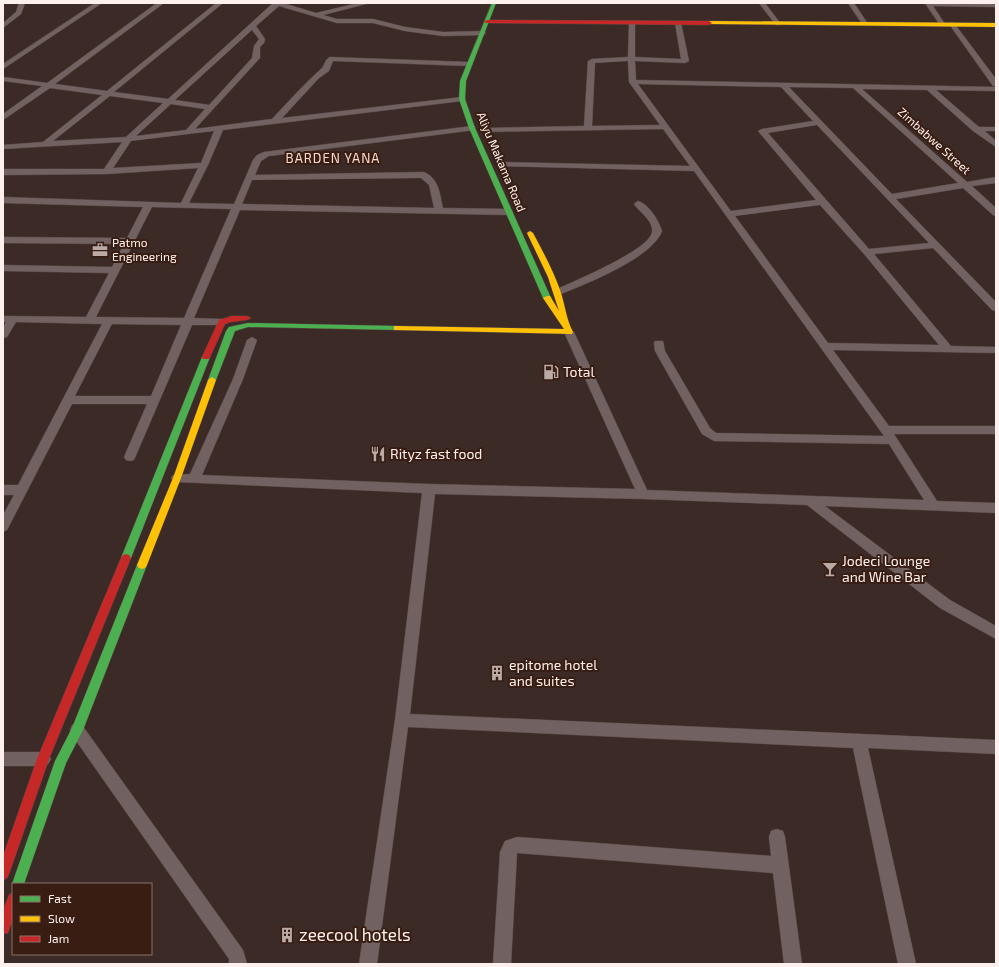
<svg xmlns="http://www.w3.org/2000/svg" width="999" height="967" viewBox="0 0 999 967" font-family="'Exo 2',sans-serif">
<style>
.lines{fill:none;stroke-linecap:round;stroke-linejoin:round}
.stream{stroke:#30041d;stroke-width:2}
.street-casing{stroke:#554743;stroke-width:1}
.fast-casing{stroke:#554743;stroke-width:1}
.slow-casing{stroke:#554743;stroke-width:1}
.jam-casing{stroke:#554743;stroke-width:1}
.street{fill:#716161;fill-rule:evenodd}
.fast{fill:#4caf50;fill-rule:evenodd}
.slow{fill:#ffc107;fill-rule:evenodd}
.jam{fill:#c62828;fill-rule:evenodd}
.labels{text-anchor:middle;stroke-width:4;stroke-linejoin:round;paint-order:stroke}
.far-street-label{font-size:12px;fill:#fef1ed;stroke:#391d12}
.far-poi-label{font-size:12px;fill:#fef1ed;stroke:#391d12;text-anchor:start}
.far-quarter-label{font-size:13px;letter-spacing:1px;fill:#fadace;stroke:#391d12}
.poi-label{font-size:14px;fill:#fef1ed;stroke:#391d12;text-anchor:start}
.near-poi-label{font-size:17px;fill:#fef1ed;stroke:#391d12;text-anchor:start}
</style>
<rect width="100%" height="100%" fill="#3b2a25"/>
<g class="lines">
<!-- stream -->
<path class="stream" d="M 3,9 L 3,13"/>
<defs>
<g id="street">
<path d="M 19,3 L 25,3 L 21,14 L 3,28 L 3,23 L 16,12 Z"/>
<path d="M 95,3 L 102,3 L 3,69 L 3,64 Z"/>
<path d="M 157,3 L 164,3 L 55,84 L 107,91 L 216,3 L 223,3 L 114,92 L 168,99 L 273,3 L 283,3 L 316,13 L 358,3 L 370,3 L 323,15 L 337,19 L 373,19 L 405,27 L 443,32 L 483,31 L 486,33 L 483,35 L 443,36 L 405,31 L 373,23 L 337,23 L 279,6 L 256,26 L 265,39 L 264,43 L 260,47 L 260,58 L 195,129 L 272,119 C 288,102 304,84 321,69 C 325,65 325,59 330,57 L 469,62 L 473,64 L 469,66 L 333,61 L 329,71 L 319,78 L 282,118 L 462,97 L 466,99 L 462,101 L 223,130 L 208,165 L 189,203 L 234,204 L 253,160 L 257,155 L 264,152 L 472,126 L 475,126 L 475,130 L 269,156 L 261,161 L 255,175 L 423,172 C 439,177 440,195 443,208 L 509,209 L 513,212 L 509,215 L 240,210 L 194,318 L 221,319 L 226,322 L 221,325 L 192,325 L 134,460 L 130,461 L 126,460 L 124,457 L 147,404 L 72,404 L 7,530 L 3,532 L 3,515 L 14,495 L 3,495 L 3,485 L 18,485 L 102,324 L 16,322 L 7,337 L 3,338 L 3,327 L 6,322 L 3,322 L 3,316 L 86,317 L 109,273 L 3,271 L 3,265 L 112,267 L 124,244 L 3,243 L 3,237 L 127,238 L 143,207 L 3,203 L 3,197 L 181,203 L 198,168 L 107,174 L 3,175 L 3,169 L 104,169 L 122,142 L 3,149 L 3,145 L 43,142 L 102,95 L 50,88 L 3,120 L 3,114 L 42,86 L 3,81 L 3,77 L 47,83 ZM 252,30 L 259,39 L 254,46 L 252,58 L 209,105 L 175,100 ZM 110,96 L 163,103 L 126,137 L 53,141 ZM 171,104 L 205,109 L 186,130 L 136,136 ZM 214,131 L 201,163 L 113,168 L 131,141 ZM 421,178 L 429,185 L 434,208 L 242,204 L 252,180 ZM 152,207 L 231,209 L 184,318 L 96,317 ZM 112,324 L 181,325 L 151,396 L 75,396 Z"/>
<path d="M 759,3 L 765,3 L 781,24 L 780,25 L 776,25 Z"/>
<path d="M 848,3 L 854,3 L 868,24 L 867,25 L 863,25 Z"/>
<path d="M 925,3 L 996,3 L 996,7 L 933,6 L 945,24 L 942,26 L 940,25 Z"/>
<path d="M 632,21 L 635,23 L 635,57 L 681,59 L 675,23 L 678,21 L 681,23 L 689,61 L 685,63 L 635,61 L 636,80 L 996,87 L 996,91 L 936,90 L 979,127 L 996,127 L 996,131 L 985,131 L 996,141 L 996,147 L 973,131 L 927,90 L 862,89 L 967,182 L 996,177 L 996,183 L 972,186 L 996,208 L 996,216 L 993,215 L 963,188 L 896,199 L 996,302 L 996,311 L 992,310 L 933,248 L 874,254 L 951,346 L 996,347 L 996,353 L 833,350 L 889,426 L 996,426 L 996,434 L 894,434 L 937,501 L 996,503 L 996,513 L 825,506 L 950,600 L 996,626 L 996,639 L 940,608 L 807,505 L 643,499 L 435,494 L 410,714 L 996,740 L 996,754 L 868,748 L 916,964 L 898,964 L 853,748 L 408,727 L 377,964 L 359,964 L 395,720 L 422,493 L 177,482 L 173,481 L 171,478 L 173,475 L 190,474 L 233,379 L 247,340 L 252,337 L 257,340 L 243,379 L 202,475 L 429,484 L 635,489 L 564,332 L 569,329 L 574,332 L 647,490 L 924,500 L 889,444 L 714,441 L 702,434 L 655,351 L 654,343 L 655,341 L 663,341 L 665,351 L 710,428 L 716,433 L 884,436 L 694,171 L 500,166 L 496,164 L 500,162 L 690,166 L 663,129 L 483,132 L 479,130 L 483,128 L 584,126 L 588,61 L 592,59 L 628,57 L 629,23 ZM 628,61 L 629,82 L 660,125 L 592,126 L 595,63 ZM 638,84 L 781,87 L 813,121 L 762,129 L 758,131 L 816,200 L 731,211 ZM 789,87 L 853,88 L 958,183 L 892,194 ZM 817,125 L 929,243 L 869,249 L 768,133 ZM 820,205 L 864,254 L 939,345 L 828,343 L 735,216 Z"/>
<path d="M 952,22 L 954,23 L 996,79 L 996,86 L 993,86 L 949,24 Z"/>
<path d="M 638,201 C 649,204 659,221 662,231 C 652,258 588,283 561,294 L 555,294 L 553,292 L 555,290 C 572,282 650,250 652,232 C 654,221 639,212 634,204 Z"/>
<path d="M 77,723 L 82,725 L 243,950 L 247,964 L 229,964 L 229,959 L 72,735 L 70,730 L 72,725 Z"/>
<path d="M 3,752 L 43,752 L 48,754 L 51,759 L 48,764 L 43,766 L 3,766 Z"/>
<path d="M 777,829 L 783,831 L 785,837 L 802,964 L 784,964 L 773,873 L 517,853 L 511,964 L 493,964 L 500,852 L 505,841 L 517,837 L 771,856 L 769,837 L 771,831 Z"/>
</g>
<g id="fast">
<path d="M 492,3 L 496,3 L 466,81 L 465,99 L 475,128 L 551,298 L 547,300 L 543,298 L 469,128 L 459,99 L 460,81 Z"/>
<path d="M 248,323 L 397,326 L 401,328 L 397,330 L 248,327 L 235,331 L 216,380 L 212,383 L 209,382 L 208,380 L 226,331 L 229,327 Z"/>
<path d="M 206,354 L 210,357 L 131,558 L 129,561 L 126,562 L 123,561 L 121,558 L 202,357 Z"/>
<path d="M 142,561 L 145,562 L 147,565 L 83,730 L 66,763 L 24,884 L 13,884 L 13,887 L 12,884 L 55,761 L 72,728 L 137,565 L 139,562 Z"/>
</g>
<g id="slow">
<path d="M 709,21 L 996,23 L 996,27 L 707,24 L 707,22 Z"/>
<path d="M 530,231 L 533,233 C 543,252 553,270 560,290 C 565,304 566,319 573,332 L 572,334 L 394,330 L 394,326 L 397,326 L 564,329 L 543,298 L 547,296 L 550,296 L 559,311 L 548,277 L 527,233 Z"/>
<path d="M 212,377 L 216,380 L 181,478 L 147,565 L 145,568 L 142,569 L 139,568 L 137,565 L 173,478 L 208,380 Z"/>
</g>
<g id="jam">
<path d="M 487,20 L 709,21 L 712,23 L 709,25 L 485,23 L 485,21 Z"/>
<path d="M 232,316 L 247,316 L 251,318 C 246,322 233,320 225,324 L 210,357 L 209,359 L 203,359 L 202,357 L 219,320 Z"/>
<path d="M 126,554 L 129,555 L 131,558 L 49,759 L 9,874 L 7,878 L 3,880 L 3,856 L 37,759 L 121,558 L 123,555 Z"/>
<path d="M 13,893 L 13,918 L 8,933 L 3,934 L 3,910 L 9,895 Z"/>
</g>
</defs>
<!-- street casing -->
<use href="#street" class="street-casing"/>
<!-- fast casing -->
<use href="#fast" class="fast-casing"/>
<!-- slow casing -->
<use href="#slow" class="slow-casing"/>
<!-- jam casing -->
<use href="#jam" class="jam-casing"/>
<!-- street -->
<use href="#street" class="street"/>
<!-- fast -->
<use href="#fast" class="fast"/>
<!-- slow -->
<use href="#slow" class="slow"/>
<!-- jam -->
<use href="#jam" class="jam"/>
</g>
<!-- icons -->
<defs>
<symbol id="office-bare" viewBox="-9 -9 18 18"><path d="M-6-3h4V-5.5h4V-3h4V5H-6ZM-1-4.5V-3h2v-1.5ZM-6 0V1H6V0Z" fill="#baaba7" stroke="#391d12" stroke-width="2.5" paint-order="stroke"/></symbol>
<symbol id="fuel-bare" viewBox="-9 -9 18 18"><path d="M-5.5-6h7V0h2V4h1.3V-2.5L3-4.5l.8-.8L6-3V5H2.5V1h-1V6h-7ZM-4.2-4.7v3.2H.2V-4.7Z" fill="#baaba7" stroke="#391d12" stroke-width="2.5" paint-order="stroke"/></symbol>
<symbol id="restaurant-bare" viewBox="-9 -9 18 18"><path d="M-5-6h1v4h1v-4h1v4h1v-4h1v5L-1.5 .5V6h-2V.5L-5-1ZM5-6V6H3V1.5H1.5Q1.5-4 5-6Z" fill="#baaba7" stroke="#391d12" stroke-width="2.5" paint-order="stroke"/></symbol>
<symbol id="bar-bare" viewBox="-9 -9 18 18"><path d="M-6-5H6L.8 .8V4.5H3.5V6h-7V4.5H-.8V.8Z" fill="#baaba7" stroke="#391d12" stroke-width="2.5" paint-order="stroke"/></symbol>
<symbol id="building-bare" viewBox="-9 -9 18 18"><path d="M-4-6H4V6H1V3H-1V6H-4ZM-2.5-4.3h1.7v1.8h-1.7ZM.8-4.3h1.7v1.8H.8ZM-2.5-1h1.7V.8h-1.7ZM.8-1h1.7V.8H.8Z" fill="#baaba7" stroke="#391d12" stroke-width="2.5" paint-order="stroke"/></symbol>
</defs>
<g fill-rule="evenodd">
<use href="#office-bare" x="89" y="239" width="22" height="22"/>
<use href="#fuel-bare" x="540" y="361" width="22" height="22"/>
<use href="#restaurant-bare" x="367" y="443" width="22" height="22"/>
<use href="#bar-bare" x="819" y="558" width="22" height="22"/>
<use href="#building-bare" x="486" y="662" width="22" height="22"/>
<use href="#building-bare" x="276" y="924" width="22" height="22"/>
</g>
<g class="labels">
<!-- far-street labels -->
<g class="far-street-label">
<text transform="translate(934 141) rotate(42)" y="4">Zimbabwe Street</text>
<text transform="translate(501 162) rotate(67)" y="4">Aliyu Makama Road</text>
</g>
<!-- far-poi labels -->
<g class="far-poi-label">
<text x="112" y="247">Patmo<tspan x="112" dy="14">Engineering</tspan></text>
</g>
<!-- far-quarter labels -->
<g class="far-quarter-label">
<text x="333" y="163">BARDEN YANA</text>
</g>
<!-- poi labels -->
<g class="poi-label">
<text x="563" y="377">Total</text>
<text x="390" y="459">Rityz fast food</text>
<text x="842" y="566">Jodeci Lounge<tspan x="842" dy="16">and Wine Bar</tspan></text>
<text x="509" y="670">epitome hotel<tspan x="509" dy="16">and suites</tspan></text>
</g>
<!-- near-poi labels -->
<g class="near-poi-label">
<text x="299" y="941">zeecool hotels</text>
</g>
</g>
<!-- border -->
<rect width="999" height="967" fill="none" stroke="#fef1ed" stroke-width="8"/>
<!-- legend -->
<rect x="12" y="883" width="140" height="72" fill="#391d12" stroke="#88726a"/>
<rect x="20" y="896" width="20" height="6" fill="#4caf50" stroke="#88726a"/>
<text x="48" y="903" font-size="12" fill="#fef1ed">Fast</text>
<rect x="20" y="916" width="20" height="6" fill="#ffc107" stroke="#88726a"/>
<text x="48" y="923" font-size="12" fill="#fef1ed">Slow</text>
<rect x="20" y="936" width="20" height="6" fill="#c62828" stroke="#88726a"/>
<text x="48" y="943" font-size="12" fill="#fef1ed">Jam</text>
</svg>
